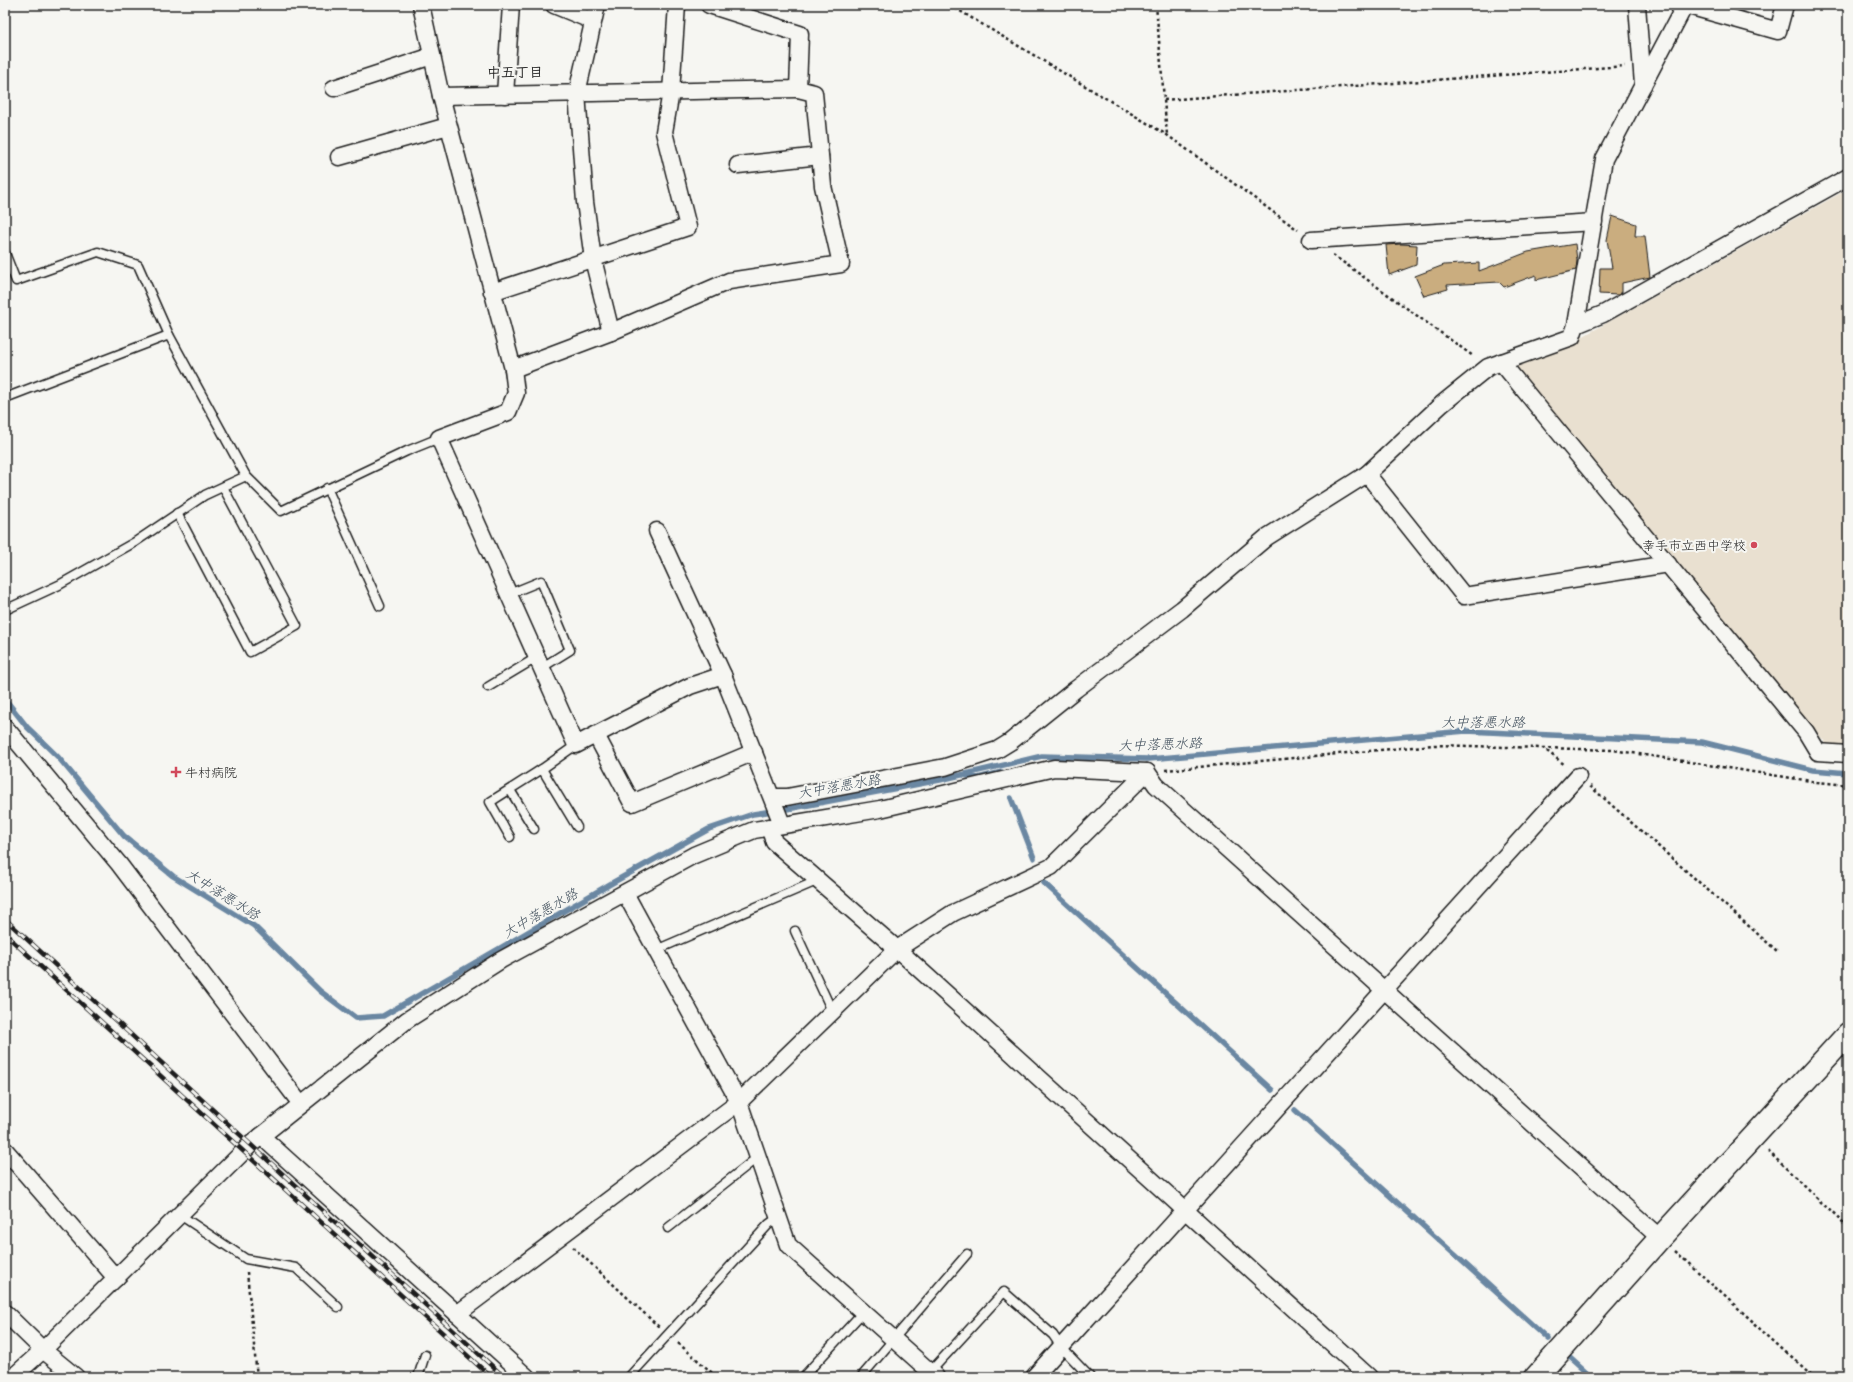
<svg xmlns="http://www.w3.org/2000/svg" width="1853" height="1382" viewBox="0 0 1853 1382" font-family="'Architects Daughter','Klee One',sans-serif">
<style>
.built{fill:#e9e0d0}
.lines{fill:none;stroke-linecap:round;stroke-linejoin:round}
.stream{stroke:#6b87a2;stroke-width:5.5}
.building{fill:#caad7f;stroke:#1c1c1c}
.lane-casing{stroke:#1c1c1c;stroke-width:11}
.street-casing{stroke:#1c1c1c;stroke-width:19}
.secondary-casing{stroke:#1c1c1c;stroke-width:25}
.path{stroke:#1c1c1c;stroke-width:2.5;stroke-dasharray:3 3;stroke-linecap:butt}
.lane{stroke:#f6f6f2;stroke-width:8}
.street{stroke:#f6f6f2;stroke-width:16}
.secondary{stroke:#f6f6f2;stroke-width:22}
.rail-casing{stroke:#1c1c1c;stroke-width:4.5}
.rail{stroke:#f6f6f2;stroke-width:3;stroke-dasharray:9;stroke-linecap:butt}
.poi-dot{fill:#d1495b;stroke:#f6f6f2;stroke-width:1.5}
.labels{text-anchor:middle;stroke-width:4;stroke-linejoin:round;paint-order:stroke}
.poi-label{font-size:13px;fill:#1c1c1c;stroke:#f6f6f2;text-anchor:end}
.neighbourhood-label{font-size:14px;font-weight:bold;fill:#1c1c1c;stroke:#f6f6f2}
.water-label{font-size:14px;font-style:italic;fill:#44525f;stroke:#f6f6f2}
</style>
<rect width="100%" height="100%" fill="#f6f6f2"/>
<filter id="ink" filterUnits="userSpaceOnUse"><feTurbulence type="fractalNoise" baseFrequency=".025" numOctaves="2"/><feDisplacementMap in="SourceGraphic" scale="8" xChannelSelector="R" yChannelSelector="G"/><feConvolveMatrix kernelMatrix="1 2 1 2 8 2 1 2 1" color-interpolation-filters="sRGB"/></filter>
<g filter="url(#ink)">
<!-- built -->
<path class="built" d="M 1848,189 L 1848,749 L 1830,748 L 1512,369 L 1516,363 L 1562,350 L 1578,339 Z"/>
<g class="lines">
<!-- stream -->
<g class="stream">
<path d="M 5,699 L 27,727 L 58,757 L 124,836 L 173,876 L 254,926 L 320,991 L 356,1018 L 383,1016 L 612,883 L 709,829 L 753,814 L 793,808 L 940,780 L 1042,756 L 1149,759 L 1466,731 L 1702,742 L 1813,770 L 1848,773"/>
<path d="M 964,775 L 978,778 L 1002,772"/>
<path d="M 1011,798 L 1034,858"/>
<path d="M 1044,883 L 1272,1090"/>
<path d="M 1295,1110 L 1548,1339"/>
<path d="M 1570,1358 L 1591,1377"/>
</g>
</g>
<!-- building -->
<g class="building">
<path d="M 1612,216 L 1636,224 L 1635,236 L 1645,236 L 1650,277 L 1622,283 L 1622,292 L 1618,295 L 1599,294 L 1600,268 L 1612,268 L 1607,240 Z"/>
<path d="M 1401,244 L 1417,245 L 1416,265 L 1389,275 L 1386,245 Z"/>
<path d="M 1575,244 L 1577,260 L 1576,270 L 1536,280 L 1536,275 L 1504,287 L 1499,282 L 1447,285 L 1448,289 L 1424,296 L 1415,276 L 1444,265 L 1479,263 L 1479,271 L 1528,252 Z"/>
</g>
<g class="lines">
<defs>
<g id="lane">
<path d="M 5,253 L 16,281 L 98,252 L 138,265 L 169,335"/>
<path d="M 5,398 L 169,335 L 246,476 L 281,511 L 407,451 L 439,438"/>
<path d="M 327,488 L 380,606"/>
<path d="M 177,513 L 250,652 L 297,626 L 223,487"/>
<path d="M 509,594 L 541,581 L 570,650 L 541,668"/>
<path d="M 5,610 L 59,585 L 135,542 L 205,495 L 246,476"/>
<path d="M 488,687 L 536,658"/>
<path d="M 542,769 L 577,827"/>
<path d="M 510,790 L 534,829"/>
<path d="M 510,837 L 490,802 L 542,769 L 576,745"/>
<path d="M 795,931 L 832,1011"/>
<path d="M 656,950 L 819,880"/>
<path d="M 180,1215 L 246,1259 L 296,1268 L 338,1307"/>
<path d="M 668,1228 L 758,1157"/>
<path d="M 930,1372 L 1004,1292 L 1053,1335 L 1061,1347 L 1090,1377"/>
<path d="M 418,1377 L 425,1355"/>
<path d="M 629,1377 L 769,1224 L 779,1217"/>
<path d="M 803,1377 L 863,1312"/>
<path d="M 861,1377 L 967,1254"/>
</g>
<g id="street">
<path d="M 421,5 L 441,96 L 513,369 L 516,393 L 508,412 L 439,438 L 576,745 L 690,686 L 723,675 L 782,824"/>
<path d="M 554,5 L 593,21"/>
<path d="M 597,5 L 577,93 L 585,202 L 593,259 L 611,332"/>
<path d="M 1637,5 L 1643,85"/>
<path d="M 334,88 L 432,56"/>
<path d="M 505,95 L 511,5"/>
<path d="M 441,96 L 798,89 L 800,34 L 709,5"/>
<path d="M 339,157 L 448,126"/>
<path d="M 738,165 L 820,156"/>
<path d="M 1311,240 L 1594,222"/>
<path d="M 492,292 L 688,227 L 664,132 L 671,92 L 677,5"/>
<path d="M 1576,325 L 1603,314 L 1848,177"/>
<path d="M 1501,362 L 1806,732 L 1818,752 L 1848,754"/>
<path d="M 513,369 L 611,332 L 729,281 L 841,264 L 823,186 L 814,93 L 798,89"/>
<path d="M 1367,474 L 1464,596 L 1668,564"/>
<path d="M 657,531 L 723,675"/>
<path d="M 5,727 L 119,864 L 301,1104"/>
<path d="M 596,735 L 632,803 L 754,752"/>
<path d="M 772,797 L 787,797 L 945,767 L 997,750 L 1010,742 L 1076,689 L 1182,609 L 1267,537 L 1367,474 L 1442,404 L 1488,367 L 1572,337 L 1576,325 L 1604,159 L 1685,5 L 1778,31 L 1785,5"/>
<path d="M 769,827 L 774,842 L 897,949 L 1369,1377"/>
<path d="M 625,893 L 739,1102 L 788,1245 L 936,1377"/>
<path d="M 261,1136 L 527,1377"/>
<path d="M 5,1150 L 116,1278"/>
<path d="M 5,1313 L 43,1350 L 76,1377"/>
<path d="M 457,1314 L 739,1102 L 897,949 L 953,913 L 1051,867 L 1147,772 L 1156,785 L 1660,1238"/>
<path d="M 13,1377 L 43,1350 L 250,1145 L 407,1020 L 501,960 L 694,855 L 754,830 L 880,809 L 1054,768 L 1147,772"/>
<path d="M 1034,1377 L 1578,776"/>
</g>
<path id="secondary" d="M 1536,1377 L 1660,1238 L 1848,1034"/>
</defs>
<!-- lane casing -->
<use href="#lane" class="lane-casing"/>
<!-- street casing -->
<use href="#street" class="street-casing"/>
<!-- secondary casing -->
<use href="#secondary" class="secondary-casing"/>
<!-- path -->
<g class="path">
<path d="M 950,5 L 1167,135 L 1298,230"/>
<path d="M 1156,5 L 1167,135"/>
<path d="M 1164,100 L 1625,66"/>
<path d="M 1333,255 L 1473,356"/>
<path d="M 1543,748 L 1613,750 L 1817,782 L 1848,785"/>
<path d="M 1165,770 L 1434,745 L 1543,748 L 1565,765"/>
<path d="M 1590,786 L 1777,951"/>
<path d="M 1768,1151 L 1848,1228"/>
<path d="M 573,1247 L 659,1327"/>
<path d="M 1675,1251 L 1814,1377"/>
<path d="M 247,1272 L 257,1377"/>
<path d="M 678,1343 L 717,1377"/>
</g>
<!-- lane -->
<use href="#lane" class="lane"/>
<!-- street -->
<use href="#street" class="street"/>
<!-- secondary -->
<use href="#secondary" class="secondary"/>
<defs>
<g id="rail">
<path d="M 5,919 L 504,1377"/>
<path d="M 5,934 L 491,1377"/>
</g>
</defs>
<!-- rail casing -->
<use href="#rail" class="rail-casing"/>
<!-- rail -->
<use href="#rail" class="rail"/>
</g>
</g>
<!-- markers -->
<g class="poi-dot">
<circle cx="1754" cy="545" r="4"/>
<path d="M174 766h4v4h4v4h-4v4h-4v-4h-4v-4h4z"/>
</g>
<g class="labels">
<!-- poi labels -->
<g class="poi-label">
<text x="1746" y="550">幸手市立西中学校</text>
<text x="185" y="777" text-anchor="start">牛村病院</text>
</g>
<!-- neighbourhood labels -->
<g class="neighbourhood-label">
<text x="515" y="77">中五丁目</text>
</g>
<!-- water labels -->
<g class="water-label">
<text x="1483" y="727">大中落悪水路</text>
<text transform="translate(1160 744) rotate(-2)" y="5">大中落悪水路</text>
<text transform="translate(839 786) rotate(-10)" y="5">大中落悪水路</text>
<text transform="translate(223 894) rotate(32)" y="5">大中落悪水路</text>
<text transform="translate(540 913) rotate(-30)" y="5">大中落悪水路</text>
</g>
</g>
<!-- margin -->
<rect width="1853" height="1382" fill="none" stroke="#f6f6f2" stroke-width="20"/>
<rect x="10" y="10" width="1833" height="1362" fill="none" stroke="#1c1c1c" stroke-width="1.5" filter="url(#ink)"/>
</svg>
